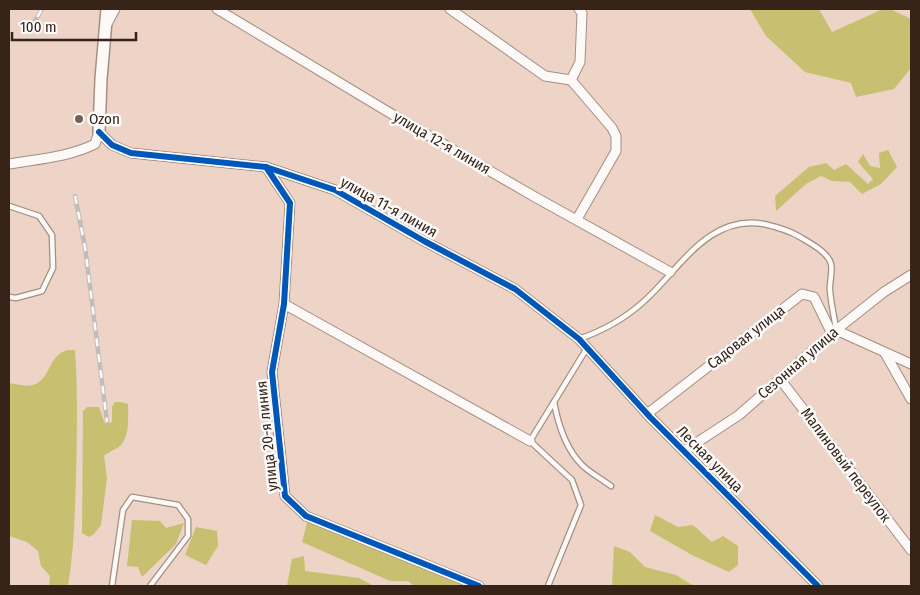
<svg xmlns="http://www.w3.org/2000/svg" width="920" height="595" viewBox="0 0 920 595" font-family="'Fira Sans Condensed',sans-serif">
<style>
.forest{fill:#c9bf70}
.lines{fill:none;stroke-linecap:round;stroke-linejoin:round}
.service-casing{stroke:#a38f83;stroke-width:7}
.minor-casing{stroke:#a38f83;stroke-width:11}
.tertiary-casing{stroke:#a38f83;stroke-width:14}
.service{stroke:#fcf9f7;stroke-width:4.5}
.minor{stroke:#fcf9f7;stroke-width:9}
.tertiary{stroke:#fcf9f7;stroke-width:11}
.rail-casing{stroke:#c3bdb9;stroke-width:4.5}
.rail{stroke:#fbfbfb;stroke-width:2.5;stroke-dasharray:8;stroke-linecap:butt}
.cycleway-casing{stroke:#fbfbfb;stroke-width:9}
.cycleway{stroke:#0057b8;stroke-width:6}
.poi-dot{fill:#776155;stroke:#fbfbfb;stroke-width:2}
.labels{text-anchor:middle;stroke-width:5;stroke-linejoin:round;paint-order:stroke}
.poi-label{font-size:15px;fill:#372317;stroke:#fbfbfb;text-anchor:start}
.street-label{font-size:15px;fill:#372317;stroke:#fbfbfb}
</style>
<rect width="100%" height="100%" fill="#edd4c7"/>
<!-- forest -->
<g class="forest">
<path d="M 750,9 L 819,9 L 832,32 L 883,9 L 890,9 L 911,19 L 911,68 L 894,89 L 856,97 L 851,83 L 805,72 L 766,36 Z"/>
<path d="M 888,150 L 897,167 L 881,184 L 862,194 L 850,182 L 832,181 L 821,176 L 806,184 L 776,211 L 775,196 L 809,167 L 826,163 L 834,170 L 846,164 L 868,184 L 873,179 L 858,162 L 863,154 L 870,166 L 880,168 L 879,153 Z"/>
<path d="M 68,350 L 75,350 C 78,392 77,434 76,476 C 75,513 74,550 68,586 L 49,586 L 50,576 L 41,566 L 38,551 L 27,542 L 9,536 L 9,383 C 16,384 25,387 33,385 C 51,380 48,354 68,350 Z"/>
<path d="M 115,402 L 121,402 L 128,404 C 128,416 130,435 121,445 C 116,450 109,451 104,456 L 107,478 L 101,525 L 94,534 L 89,537 L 82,533 L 83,411 L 87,407 L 99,407 L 105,424 L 112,422 L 112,407 Z"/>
<path d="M 309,515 L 488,586 L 414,586 L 408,581 L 390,581 L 302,542 Z"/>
<path d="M 655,515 L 678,527 L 693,525 L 712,542 L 723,536 L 738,546 L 738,565 L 729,572 L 692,555 L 650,531 Z"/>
<path d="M 132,520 L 160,521 L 166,528 L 184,523 L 176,544 L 142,577 L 138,567 L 127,566 Z"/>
<path d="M 196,527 L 217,531 L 218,546 L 206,565 L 185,555 Z"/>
<path d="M 614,546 L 630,552 L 645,567 L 676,575 L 694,586 L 612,586 Z"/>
<path d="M 304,556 L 305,571 L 359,578 L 374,586 L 287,586 L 292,559 Z"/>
</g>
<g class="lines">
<defs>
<g id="service">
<path d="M 9,206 L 39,216 L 52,235 L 53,268 L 42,291 L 16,298 L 9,297"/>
<path d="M 579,339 C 602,331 624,319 642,303 C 679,271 707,214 764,224 C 777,227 789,230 800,237 C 810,243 828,252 831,264 C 833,272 829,282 830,291 C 831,303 834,316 836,329"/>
<path d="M 554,402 C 558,424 566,449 582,465 C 590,473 602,479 611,486"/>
<path d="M 112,586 L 123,510 L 132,497 L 178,505 L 188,519 L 188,536 L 150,586"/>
<path d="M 548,586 L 581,505 L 572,480 L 530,441 L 587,348"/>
</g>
<g id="minor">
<path d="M 217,9 L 400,119 L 535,197 L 670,272"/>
<path d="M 450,9 L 545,76 L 571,80 L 580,62 L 582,13 L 579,9"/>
<path d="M 107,24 L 115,9"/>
<path d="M 571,80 L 612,128 L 616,136 L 616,151 L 577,219"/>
<path d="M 9,164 C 38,159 69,157 95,144 L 99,132 L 112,145 L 131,153 L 266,167 L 335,190 L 424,241 L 515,289 L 579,339 L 650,417 L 818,586"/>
<path d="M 266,167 L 290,203 L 284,304 L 272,372 L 285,496 L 306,516 L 479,586"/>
<path d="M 284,304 L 530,441"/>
<path d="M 836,330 L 911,364"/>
<path d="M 885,353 L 911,399"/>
<path d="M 780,379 L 911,550"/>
<path d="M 647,414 L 802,294 L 814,297 L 832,334"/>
<path d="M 684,451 L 739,415 L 836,330 L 884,292 L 911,275"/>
</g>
<path id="tertiary" d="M 99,132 L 101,79 L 107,9"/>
</defs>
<!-- service casing -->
<use href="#service" class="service-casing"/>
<!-- minor casing -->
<use href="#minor" class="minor-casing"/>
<!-- tertiary casing -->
<use href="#tertiary" class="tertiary-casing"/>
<!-- service -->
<use href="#service" class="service"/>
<!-- minor -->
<use href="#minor" class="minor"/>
<!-- tertiary -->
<use href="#tertiary" class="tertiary"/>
<defs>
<g id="rail">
<path d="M 29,31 L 42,9"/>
<path d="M 75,196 L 85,247 L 107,422"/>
</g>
</defs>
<!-- rail casing -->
<use href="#rail" class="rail-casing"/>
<!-- rail -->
<use href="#rail" class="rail"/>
<defs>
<g id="cycleway">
<path d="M 99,132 L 112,145 L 131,153 L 266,167 L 335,190 L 424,241 L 515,289 L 579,339 L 650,417 L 818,586"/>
<path d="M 266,167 L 290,203 L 284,304 L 272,372 L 285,496 L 306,516 L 479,586"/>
</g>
</defs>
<!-- cycleway casing -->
<use href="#cycleway" class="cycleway-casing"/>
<!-- cycleway -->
<use href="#cycleway" class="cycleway"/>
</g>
<!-- markers -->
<circle class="poi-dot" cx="79" cy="119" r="5"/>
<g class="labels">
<!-- poi labels -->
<g class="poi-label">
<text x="89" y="124">Ozon</text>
</g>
<!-- street labels -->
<g class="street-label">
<text transform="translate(442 143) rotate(30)" y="5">улица 12-я линия</text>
<text transform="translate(389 207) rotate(29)" y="5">улица 11-я линия</text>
<text transform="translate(746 337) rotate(-38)" y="5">Садовая улица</text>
<text transform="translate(798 363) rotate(-41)" y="5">Сезонная улица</text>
<text transform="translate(267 436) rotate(-96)" y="5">улица 20-я линия</text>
<text transform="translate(710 459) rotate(45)" y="5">Лесная улица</text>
<text transform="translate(846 465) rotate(53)" y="5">Малиновый переулок</text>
</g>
</g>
<!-- border -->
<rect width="920" height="595" fill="none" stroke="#372317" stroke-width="20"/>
<!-- scale -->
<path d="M12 32v8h124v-8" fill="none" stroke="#372317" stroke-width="2.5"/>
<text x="20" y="32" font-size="15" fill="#372317" stroke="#fbfbfb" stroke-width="4" paint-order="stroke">100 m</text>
</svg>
